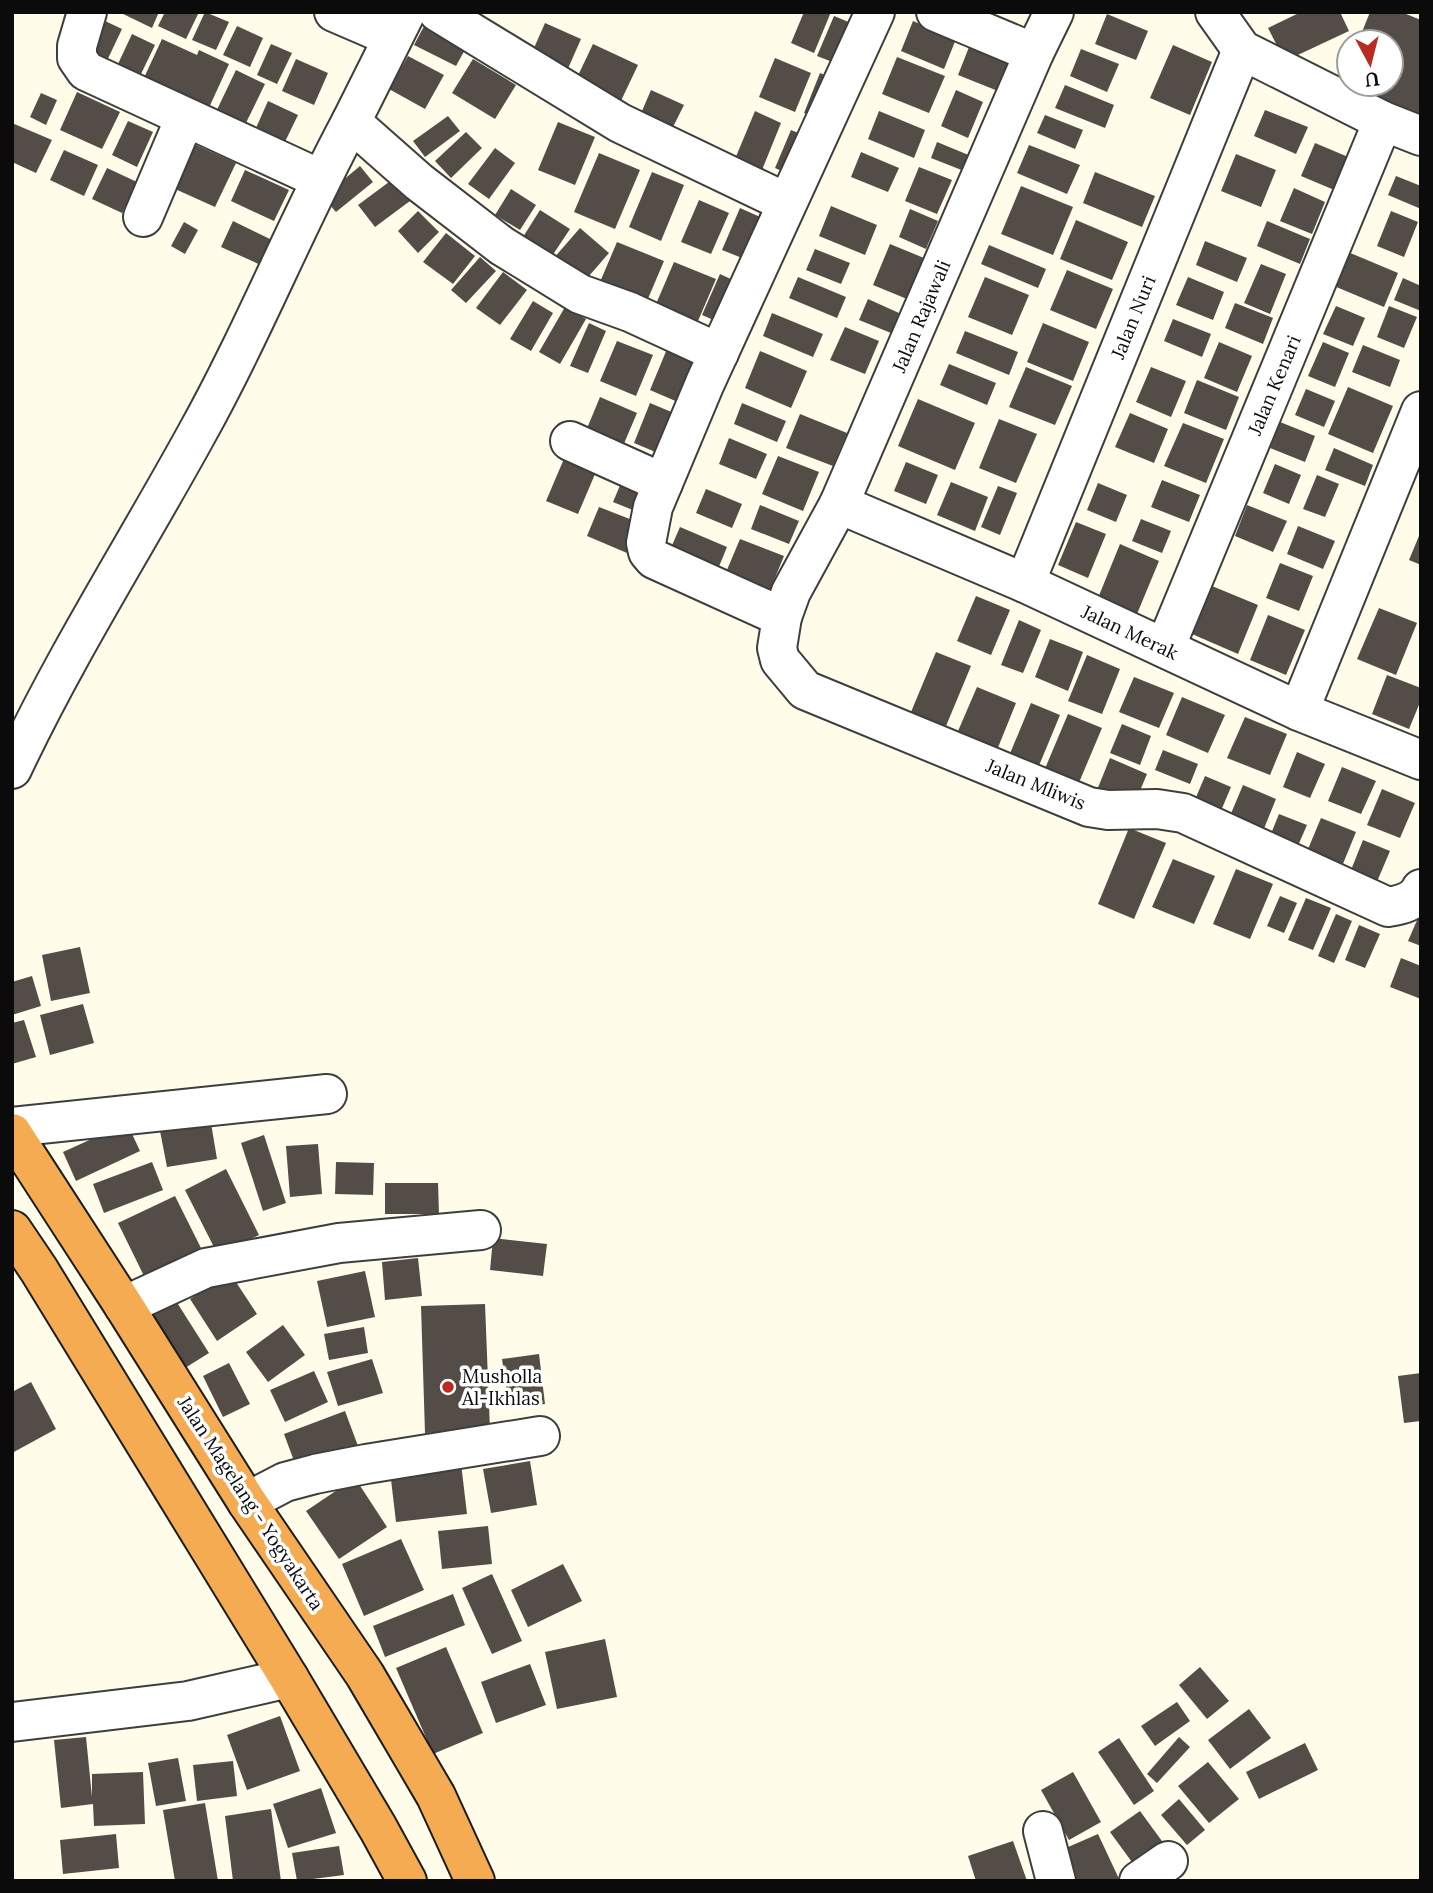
<svg xmlns="http://www.w3.org/2000/svg" width="1433" height="1893" viewBox="0 0 1433 1893" font-family="Lora,serif">
<style>
.building{fill:#544d47}
.lines{fill:none;stroke-linecap:round;stroke-linejoin:round}
.street-casing{stroke:#3e3e3e;stroke-width:42}
.highway-casing{stroke:#1c1c1c;stroke-width:42}
.street{stroke:#fff;stroke-width:38}
.highway{stroke:#f5ab52;stroke-width:38}
.poi-dot{fill:#ba2b24;stroke:#fff;stroke-width:2.5}
.labels{text-anchor:middle;stroke-width:7;stroke-linejoin:round;paint-order:stroke}
.street-label{font-size:19px;fill:#0b0b0b;stroke:#fff}
.poi-label{font-size:19px;fill:#0b0b0b;stroke:#fff;text-anchor:start}
</style>
<rect width="100%" height="100%" fill="#fffde9"/>
<!-- building -->
<g class="building">
<path d="M 119,12 L 159,12 L 152,28 Z"/>
<path d="M 165,12 L 199,12 L 186,39 L 158,26 Z"/>
<path d="M 205,12 L 229,22 L 216,50 L 192,40 Z"/>
<path d="M 804,12 L 831,12 L 814,53 L 791,43 Z"/>
<path d="M 1301,12 L 1340,12 L 1349,31 L 1285,61 L 1268,28 Z"/>
<path d="M 1370,12 L 1401,12 L 1421,20 L 1421,110 L 1418,116 L 1341,85 L 1349,65 L 1349,84 L 1391,84 L 1391,42 L 1358,42 Z"/>
<path d="M 1107,14 L 1148,31 L 1136,60 L 1095,44 Z"/>
<path d="M 430,15 L 472,37 L 456,66 L 414,45 Z"/>
<path d="M 834,16 L 851,23 L 835,63 L 817,56 Z"/>
<path d="M 103,20 L 122,29 L 104,67 L 85,58 Z"/>
<path d="M 913,21 L 956,39 L 944,69 L 901,51 Z"/>
<path d="M 545,23 L 581,39 L 566,73 L 530,57 Z"/>
<path d="M 237,26 L 263,38 L 250,67 L 223,55 Z"/>
<path d="M 132,34 L 155,45 L 141,74 L 118,64 Z"/>
<path d="M 162,39 L 197,55 L 199,50 L 229,64 L 207,112 L 142,82 Z"/>
<path d="M 971,42 L 1011,58 L 998,91 L 958,75 Z"/>
<path d="M 271,44 L 292,53 L 277,84 L 257,75 Z"/>
<path d="M 593,44 L 638,65 L 619,105 L 574,84 Z"/>
<path d="M 1173,45 L 1212,62 L 1190,115 L 1150,98 Z"/>
<path d="M 1081,49 L 1119,64 L 1107,92 L 1070,76 Z"/>
<path d="M 408,56 L 444,75 L 425,109 L 389,89 Z"/>
<path d="M 897,57 L 945,76 L 929,113 L 882,94 Z"/>
<path d="M 775,58 L 811,73 L 795,112 L 759,97 Z"/>
<path d="M 296,59 L 328,73 L 314,105 L 282,91 Z"/>
<path d="M 473,59 L 516,85 L 495,119 L 452,93 Z"/>
<path d="M 236,70 L 265,84 L 243,129 L 214,116 Z"/>
<path d="M 820,73 L 839,81 L 822,120 L 804,113 Z"/>
<path d="M 1065,85 L 1114,105 L 1105,128 L 1055,108 Z"/>
<path d="M 651,90 L 684,105 L 667,139 L 636,125 Z"/>
<path d="M 956,90 L 983,102 L 968,138 L 941,126 Z"/>
<path d="M 77,92 L 120,112 L 102,149 L 60,130 Z"/>
<path d="M 41,93 L 57,100 L 46,125 L 30,117 Z"/>
<path d="M 268,101 L 298,115 L 281,150 L 252,137 Z"/>
<path d="M 1265,110 L 1308,127 L 1296,154 L 1254,136 Z"/>
<path d="M 755,111 L 781,123 L 762,170 L 735,159 Z"/>
<path d="M 879,111 L 925,130 L 914,158 L 868,139 Z"/>
<path d="M 1045,115 L 1083,130 L 1075,149 L 1037,133 Z"/>
<path d="M 448,116 L 460,131 L 425,157 L 413,141 Z"/>
<path d="M 128,121 L 153,132 L 137,167 L 112,155 Z"/>
<path d="M 558,122 L 595,137 L 575,185 L 538,170 Z"/>
<path d="M 12,123 L 52,140 L 36,173 L 12,162 Z"/>
<path d="M 791,130 L 808,137 L 793,176 L 775,168 Z"/>
<path d="M 466,132 L 482,148 L 451,178 L 435,161 Z"/>
<path d="M 185,140 L 236,163 L 215,207 L 164,184 Z"/>
<path d="M 937,142 L 971,156 L 964,171 L 931,158 Z"/>
<path d="M 1315,143 L 1353,159 L 1339,192 L 1301,176 Z"/>
<path d="M 1029,145 L 1080,165 L 1067,194 L 1017,173 Z"/>
<path d="M 495,148 L 515,163 L 489,199 L 468,184 Z"/>
<path d="M 64,150 L 98,165 L 84,196 L 50,180 Z"/>
<path d="M 861,152 L 899,168 L 888,192 L 851,177 Z"/>
<path d="M 599,153 L 640,170 L 615,229 L 574,212 Z"/>
<path d="M 1236,154 L 1276,170 L 1261,207 L 1221,191 Z"/>
<path d="M 360,166 L 373,182 L 336,212 L 323,197 Z"/>
<path d="M 919,167 L 952,180 L 937,214 L 905,201 Z"/>
<path d="M 107,168 L 137,182 L 122,213 L 92,199 Z"/>
<path d="M 245,170 L 289,190 L 274,221 L 231,201 Z"/>
<path d="M 652,172 L 684,185 L 661,241 L 629,227 Z"/>
<path d="M 1095,172 L 1155,196 L 1142,227 L 1083,203 Z"/>
<path d="M 1396,176 L 1421,186 L 1421,209 L 1388,195 Z"/>
<path d="M 393,179 L 410,201 L 375,227 L 358,205 Z"/>
<path d="M 1021,186 L 1073,207 L 1053,255 L 1001,234 Z"/>
<path d="M 1294,188 L 1325,202 L 1312,234 L 1280,221 Z"/>
<path d="M 511,189 L 536,205 L 520,230 L 495,215 Z"/>
<path d="M 699,200 L 729,213 L 711,254 L 681,242 Z"/>
<path d="M 831,206 L 877,225 L 865,255 L 819,236 Z"/>
<path d="M 740,208 L 769,221 L 752,262 L 722,250 Z"/>
<path d="M 910,209 L 938,221 L 926,249 L 899,237 Z"/>
<path d="M 540,210 L 570,229 L 552,256 L 523,237 Z"/>
<path d="M 418,211 L 439,232 L 418,253 L 398,231 Z"/>
<path d="M 1391,211 L 1418,222 L 1404,257 L 1377,246 Z"/>
<path d="M 1076,220 L 1128,242 L 1112,280 L 1060,259 Z"/>
<path d="M 233,221 L 274,241 L 263,266 L 221,247 Z"/>
<path d="M 1267,221 L 1310,239 L 1300,264 L 1257,246 Z"/>
<path d="M 184,222 L 198,230 L 185,254 L 171,246 Z"/>
<path d="M 580,228 L 609,253 L 582,284 L 553,259 Z"/>
<path d="M 446,233 L 475,256 L 453,284 L 423,262 Z"/>
<path d="M 1205,241 L 1247,258 L 1237,282 L 1196,265 Z"/>
<path d="M 617,242 L 664,261 L 647,301 L 600,282 Z"/>
<path d="M 890,244 L 924,258 L 907,299 L 873,285 Z"/>
<path d="M 989,245 L 1046,269 L 1038,288 L 981,264 Z"/>
<path d="M 815,249 L 850,263 L 841,284 L 806,270 Z"/>
<path d="M 1348,252 L 1398,273 L 1384,307 L 1334,286 Z"/>
<path d="M 480,257 L 496,271 L 466,303 L 451,290 Z"/>
<path d="M 674,262 L 716,279 L 698,321 L 656,304 Z"/>
<path d="M 1261,264 L 1286,274 L 1270,314 L 1244,303 Z"/>
<path d="M 1067,270 L 1113,289 L 1096,329 L 1050,310 Z"/>
<path d="M 503,272 L 527,290 L 500,325 L 476,308 Z"/>
<path d="M 720,274 L 735,281 L 718,322 L 702,315 Z"/>
<path d="M 798,277 L 846,297 L 837,318 L 789,298 Z"/>
<path d="M 985,277 L 1029,295 L 1012,335 L 968,317 Z"/>
<path d="M 1188,277 L 1224,292 L 1213,320 L 1176,305 Z"/>
<path d="M 1403,278 L 1421,286 L 1421,311 L 1394,300 Z"/>
<path d="M 868,299 L 899,313 L 891,333 L 859,320 Z"/>
<path d="M 533,301 L 553,313 L 531,351 L 510,339 Z"/>
<path d="M 1235,303 L 1273,318 L 1263,344 L 1225,328 Z"/>
<path d="M 1336,306 L 1365,318 L 1353,346 L 1323,334 Z"/>
<path d="M 1389,306 L 1417,317 L 1404,348 L 1377,337 Z"/>
<path d="M 565,307 L 586,319 L 560,364 L 539,352 Z"/>
<path d="M 772,313 L 823,334 L 813,357 L 763,336 Z"/>
<path d="M 1173,319 L 1211,334 L 1202,357 L 1164,341 Z"/>
<path d="M 589,323 L 606,331 L 588,373 L 570,366 Z"/>
<path d="M 1043,323 L 1089,342 L 1073,381 L 1027,362 Z"/>
<path d="M 845,327 L 879,341 L 865,374 L 830,360 Z"/>
<path d="M 965,331 L 1018,352 L 1009,375 L 956,353 Z"/>
<path d="M 617,341 L 653,355 L 636,396 L 600,381 Z"/>
<path d="M 1219,342 L 1252,356 L 1237,392 L 1204,378 Z"/>
<path d="M 1323,342 L 1349,353 L 1335,387 L 1308,376 Z"/>
<path d="M 1363,345 L 1400,360 L 1390,387 L 1352,372 Z"/>
<path d="M 667,349 L 705,364 L 687,406 L 650,390 Z"/>
<path d="M 760,351 L 807,371 L 791,408 L 745,388 Z"/>
<path d="M 949,364 L 996,383 L 987,405 L 940,385 Z"/>
<path d="M 1026,367 L 1072,386 L 1055,425 L 1009,407 Z"/>
<path d="M 1151,367 L 1186,381 L 1171,417 L 1136,402 Z"/>
<path d="M 1197,380 L 1239,397 L 1226,430 L 1184,413 Z"/>
<path d="M 1348,387 L 1393,406 L 1373,453 L 1328,434 Z"/>
<path d="M 1306,389 L 1335,401 L 1324,427 L 1295,415 Z"/>
<path d="M 600,397 L 637,413 L 620,453 L 583,438 Z"/>
<path d="M 918,399 L 975,423 L 955,470 L 898,446 Z"/>
<path d="M 650,403 L 681,416 L 665,456 L 634,443 Z"/>
<path d="M 742,403 L 786,421 L 777,442 L 734,424 Z"/>
<path d="M 1130,413 L 1168,429 L 1154,463 L 1115,447 Z"/>
<path d="M 800,414 L 847,433 L 833,466 L 786,448 Z"/>
<path d="M 999,419 L 1037,434 L 1016,483 L 979,468 Z"/>
<path d="M 1280,422 L 1315,436 L 1305,462 L 1270,448 Z"/>
<path d="M 1183,423 L 1224,439 L 1206,483 L 1164,466 Z"/>
<path d="M 729,438 L 767,454 L 756,479 L 719,464 Z"/>
<path d="M 569,447 L 601,460 L 578,514 L 546,501 Z"/>
<path d="M 1334,448 L 1373,465 L 1365,486 L 1325,470 Z"/>
<path d="M 778,456 L 819,472 L 803,511 L 762,494 Z"/>
<path d="M 906,462 L 938,475 L 926,504 L 894,491 Z"/>
<path d="M 1275,464 L 1301,475 L 1289,504 L 1263,493 Z"/>
<path d="M 627,469 L 659,483 L 645,515 L 613,502 Z"/>
<path d="M 1317,475 L 1339,484 L 1325,517 L 1303,509 Z"/>
<path d="M 1162,480 L 1200,495 L 1189,522 L 1151,507 Z"/>
<path d="M 951,482 L 988,497 L 975,531 L 937,515 Z"/>
<path d="M 1098,483 L 1127,495 L 1116,522 L 1087,510 Z"/>
<path d="M 998,486 L 1017,493 L 1000,535 L 981,527 Z"/>
<path d="M 706,489 L 742,504 L 732,528 L 696,513 Z"/>
<path d="M 760,505 L 799,521 L 789,544 L 751,529 Z"/>
<path d="M 1247,505 L 1287,521 L 1273,552 L 1235,536 Z"/>
<path d="M 599,507 L 640,523 L 627,553 L 587,536 Z"/>
<path d="M 1141,519 L 1171,531 L 1162,553 L 1132,541 Z"/>
<path d="M 1076,522 L 1106,534 L 1088,578 L 1058,565 Z"/>
<path d="M 1298,526 L 1335,541 L 1323,569 L 1287,554 Z"/>
<path d="M 680,527 L 727,547 L 718,569 L 670,550 Z"/>
<path d="M 1421,531 L 1421,565 L 1409,560 Z"/>
<path d="M 740,539 L 784,556 L 768,595 L 724,577 Z"/>
<path d="M 1120,544 L 1159,561 L 1137,614 L 1098,598 Z"/>
<path d="M 1280,563 L 1313,576 L 1299,611 L 1266,598 Z"/>
<path d="M 1212,586 L 1258,605 L 1238,654 L 1192,634 Z"/>
<path d="M 976,596 L 1010,610 L 991,655 L 957,641 Z"/>
<path d="M 1379,608 L 1417,623 L 1396,675 L 1357,659 Z"/>
<path d="M 1268,615 L 1305,630 L 1286,675 L 1250,660 Z"/>
<path d="M 1019,620 L 1041,630 L 1023,673 L 1001,665 Z"/>
<path d="M 1050,639 L 1083,652 L 1068,691 L 1035,677 Z"/>
<path d="M 936,652 L 971,666 L 946,726 L 911,712 Z"/>
<path d="M 1087,655 L 1120,669 L 1102,714 L 1068,701 Z"/>
<path d="M 1387,675 L 1421,688 L 1421,700 L 1409,729 L 1372,714 Z"/>
<path d="M 1134,677 L 1174,693 L 1159,728 L 1119,712 Z"/>
<path d="M 977,687 L 1016,703 L 995,755 L 955,738 Z"/>
<path d="M 1182,697 L 1225,715 L 1208,753 L 1166,735 Z"/>
<path d="M 1031,703 L 1060,715 L 1038,768 L 1009,756 Z"/>
<path d="M 1068,714 L 1102,728 L 1075,792 L 1041,778 Z"/>
<path d="M 1245,717 L 1287,734 L 1270,775 L 1227,758 Z"/>
<path d="M 1122,724 L 1151,736 L 1140,765 L 1110,753 Z"/>
<path d="M 1163,750 L 1198,764 L 1190,784 L 1155,770 Z"/>
<path d="M 1297,752 L 1325,764 L 1310,798 L 1283,787 Z"/>
<path d="M 1110,758 L 1147,774 L 1134,805 L 1097,790 Z"/>
<path d="M 1342,767 L 1376,781 L 1361,814 L 1328,801 Z"/>
<path d="M 1205,776 L 1231,787 L 1215,825 L 1189,814 Z"/>
<path d="M 1243,785 L 1276,799 L 1261,836 L 1227,823 Z"/>
<path d="M 1382,789 L 1415,803 L 1400,838 L 1367,825 Z"/>
<path d="M 1279,814 L 1307,825 L 1293,857 L 1266,846 Z"/>
<path d="M 1321,818 L 1356,832 L 1338,876 L 1303,861 Z"/>
<path d="M 1129,828 L 1166,843 L 1134,919 L 1098,904 Z"/>
<path d="M 1363,840 L 1390,851 L 1373,891 L 1347,880 Z"/>
<path d="M 1173,859 L 1215,876 L 1194,924 L 1152,907 Z"/>
<path d="M 1236,869 L 1273,884 L 1250,939 L 1213,924 Z"/>
<path d="M 1280,896 L 1297,903 L 1284,933 L 1267,926 Z"/>
<path d="M 1306,898 L 1331,908 L 1313,950 L 1288,940 Z"/>
<path d="M 1421,911 L 1421,946 L 1408,941 Z"/>
<path d="M 1336,914 L 1352,921 L 1334,963 L 1318,956 Z"/>
<path d="M 1359,925 L 1380,934 L 1365,968 L 1345,960 Z"/>
<path d="M 80,947 L 90,993 L 51,1001 L 42,955 Z"/>
<path d="M 1401,958 L 1421,966 L 1421,999 L 1390,987 Z"/>
<path d="M 32,976 L 41,1006 L 12,1015 L 12,982 Z"/>
<path d="M 83,1004 L 94,1043 L 50,1055 L 40,1015 Z"/>
<path d="M 24,1020 L 36,1057 L 12,1064 L 12,1023 Z"/>
<path d="M 127,1123 L 140,1151 L 76,1181 L 63,1152 Z"/>
<path d="M 211,1123 L 217,1159 L 167,1167 L 160,1131 Z"/>
<path d="M 264,1135 L 286,1203 L 263,1211 L 241,1143 Z"/>
<path d="M 318,1144 L 322,1194 L 290,1197 L 286,1146 Z"/>
<path d="M 152,1162 L 163,1190 L 104,1213 L 93,1184 Z"/>
<path d="M 336,1162 L 374,1163 L 373,1195 L 335,1194 Z"/>
<path d="M 226,1169 L 259,1235 L 218,1255 L 185,1190 Z"/>
<path d="M 385,1183 L 438,1183 L 439,1214 L 385,1214 Z"/>
<path d="M 175,1196 L 202,1250 L 145,1278 L 118,1223 Z"/>
<path d="M 493,1238 L 547,1244 L 543,1276 L 490,1270 Z"/>
<path d="M 418,1258 L 422,1296 L 385,1300 L 382,1262 Z"/>
<path d="M 365,1271 L 375,1317 L 327,1327 L 317,1281 Z"/>
<path d="M 230,1273 L 257,1314 L 217,1341 L 190,1299 Z"/>
<path d="M 176,1301 L 209,1353 L 185,1368 L 152,1316 Z"/>
<path d="M 485,1304 L 490,1430 L 425,1433 L 421,1306 Z"/>
<path d="M 283,1325 L 305,1355 L 268,1382 L 246,1352 Z"/>
<path d="M 364,1327 L 368,1353 L 329,1360 L 324,1334 Z"/>
<path d="M 539,1354 L 545,1404 L 509,1408 L 502,1359 Z"/>
<path d="M 372,1359 L 383,1393 L 338,1406 L 327,1372 Z"/>
<path d="M 229,1363 L 250,1404 L 223,1417 L 203,1376 Z"/>
<path d="M 314,1371 L 328,1402 L 285,1422 L 270,1390 Z"/>
<path d="M 1421,1373 L 1421,1421 L 1404,1423 L 1398,1376 Z"/>
<path d="M 31,1382 L 56,1429 L 12,1453 L 12,1392 Z"/>
<path d="M 345,1411 L 358,1446 L 297,1469 L 284,1434 Z"/>
<path d="M 530,1461 L 537,1505 L 491,1513 L 483,1469 Z"/>
<path d="M 461,1463 L 467,1514 L 396,1522 L 390,1471 Z"/>
<path d="M 355,1478 L 387,1527 L 339,1559 L 306,1511 Z"/>
<path d="M 488,1526 L 492,1564 L 442,1569 L 438,1531 Z"/>
<path d="M 401,1539 L 424,1590 L 364,1616 L 342,1564 Z"/>
<path d="M 563,1564 L 582,1601 L 528,1627 L 511,1590 Z"/>
<path d="M 492,1574 L 522,1641 L 492,1654 L 462,1588 Z"/>
<path d="M 453,1594 L 465,1625 L 385,1657 L 373,1626 Z"/>
<path d="M 605,1639 L 617,1697 L 557,1709 L 545,1652 Z"/>
<path d="M 446,1647 L 483,1733 L 433,1754 L 396,1668 Z"/>
<path d="M 530,1664 L 546,1705 L 496,1723 L 481,1682 Z"/>
<path d="M 1200,1667 L 1229,1701 L 1207,1719 L 1179,1685 Z"/>
<path d="M 1177,1702 L 1190,1721 L 1155,1746 L 1141,1726 Z"/>
<path d="M 1249,1709 L 1271,1738 L 1230,1769 L 1208,1740 Z"/>
<path d="M 280,1716 L 300,1771 L 247,1790 L 227,1735 Z"/>
<path d="M 86,1737 L 92,1797 L 92,1774 L 143,1772 L 145,1824 L 94,1826 L 93,1804 L 61,1808 L 54,1740 Z"/>
<path d="M 1179,1737 L 1190,1747 L 1157,1783 L 1147,1774 Z"/>
<path d="M 1119,1738 L 1154,1791 L 1134,1805 L 1098,1752 Z"/>
<path d="M 1305,1743 L 1318,1770 L 1259,1799 L 1246,1772 Z"/>
<path d="M 178,1758 L 186,1801 L 156,1806 L 148,1763 Z"/>
<path d="M 233,1761 L 237,1796 L 197,1801 L 193,1765 Z"/>
<path d="M 1208,1762 L 1239,1799 L 1209,1823 L 1178,1786 Z"/>
<path d="M 1073,1772 L 1101,1822 L 1069,1840 L 1041,1790 Z"/>
<path d="M 321,1788 L 336,1833 L 288,1848 L 273,1804 Z"/>
<path d="M 1179,1799 L 1205,1830 L 1187,1845 L 1161,1815 Z"/>
<path d="M 205,1803 L 218,1881 L 175,1881 L 163,1810 Z"/>
<path d="M 271,1809 L 281,1881 L 233,1881 L 225,1816 Z"/>
<path d="M 1140,1811 L 1167,1848 L 1137,1869 L 1110,1832 Z"/>
<path d="M 116,1834 L 119,1868 L 63,1874 L 60,1840 Z"/>
<path d="M 1098,1834 L 1120,1881 L 1073,1881 L 1059,1851 Z"/>
<path d="M 1013,1841 L 1027,1881 L 976,1881 L 968,1856 Z"/>
<path d="M 339,1846 L 344,1875 L 297,1881 L 292,1853 Z"/>
</g>
<g class="lines">
<defs>
<g id="street">
<path d="M 87,12 L 77,46 L 77,58 L 86,71 L 320,179"/>
<path d="M 334,12 L 392,37"/>
<path d="M 406,12 L 351,122 L 419,182 L 502,246 L 580,294 L 630,312 L 719,353"/>
<path d="M 438,12 L 620,123 L 787,203"/>
<path d="M 936,12 L 1034,53"/>
<path d="M 1054,12 L 1034,53 L 839,504 L 791,592 L 782,617 L 777,648 L 780,660 L 805,690 L 1089,807 L 1108,810 L 1157,809 L 1183,813 L 1388,907 C 1401,905 1415,902 1421,889"/>
<path d="M 1215,12 L 1242,50 L 1383,121 L 1421,136"/>
<path d="M 143,217 L 185,118"/>
<path d="M 570,441 L 663,483"/>
<path d="M 839,504 L 1025,583 L 1299,711 L 1421,760"/>
<path d="M 1025,583 L 1242,50"/>
<path d="M 782,617 L 654,559 L 648,552 L 646,543 L 653,507 L 705,383 L 875,12"/>
<path d="M 1165,648 L 1383,121"/>
<path d="M 1299,711 L 1421,411"/>
<path d="M 12,769 C 66,654 135,546 196,435 C 253,333 296,224 351,122"/>
<path d="M 12,1127 L 327,1094"/>
<path d="M 124,1306 L 206,1268 L 339,1243 L 481,1230"/>
<path d="M 247,1502 L 285,1482 L 315,1474 L 366,1464 L 540,1436"/>
<path d="M 12,1722 L 188,1701 L 289,1678"/>
<path d="M 1043,1831 L 1056,1881"/>
<path d="M 1139,1881 L 1168,1861"/>
</g>
<g id="highway">
<path d="M 12,1133 L 124,1306 L 247,1502 L 365,1675 L 436,1796 L 475,1881"/>
<path d="M 12,1230 L 39,1270 L 289,1678 L 378,1828 L 407,1881"/>
</g>
</defs>
<!-- street casing -->
<use href="#street" class="street-casing"/>
<!-- highway casing -->
<use href="#highway" class="highway-casing"/>
<!-- street -->
<use href="#street" class="street"/>
<!-- highway -->
<use href="#highway" class="highway"/>
</g>
<!-- markers -->
<circle class="poi-dot" cx="448" cy="1387" r="7"/>
<g class="labels">
<!-- street labels -->
<g class="street-label">
<text transform="translate(921 316) rotate(-67)" y="7">Jalan Rajawali</text>
<text transform="translate(1133 317) rotate(-68)" y="7">Jalan Nuri</text>
<text transform="translate(1274 385) rotate(-67)" y="7">Jalan Kenari</text>
<text transform="translate(1130 632) rotate(25)" y="7">Jalan Merak</text>
<text transform="translate(1036 784) rotate(22)" y="7">Jalan Mliwis</text>
<text transform="translate(251 1503) rotate(57)" y="7">Jalan Magelang - Yogyakarta</text>
</g>
<!-- poi labels -->
<g class="poi-label">
<text x="462" y="1383">Musholla<tspan x="462" dy="22">Al-Ikhlas</tspan></text>
</g>
</g>
<!-- border -->
<rect width="1433" height="1893" fill="none" stroke="#0b0b0b" stroke-width="28"/>
<!-- north arrow -->
<g transform="translate(1370 63) rotate(173)"><circle r="33" fill="#ffffff" stroke="#9d9d9d" stroke-width="2"/>
<path d="M0-5L12 26L0 18L-12 26Z" fill="#ba2b24"/>
<text y="-10" font-size="19" font-weight="bold" text-anchor="middle" fill="#0b0b0b">U</text>
</g>
</svg>
